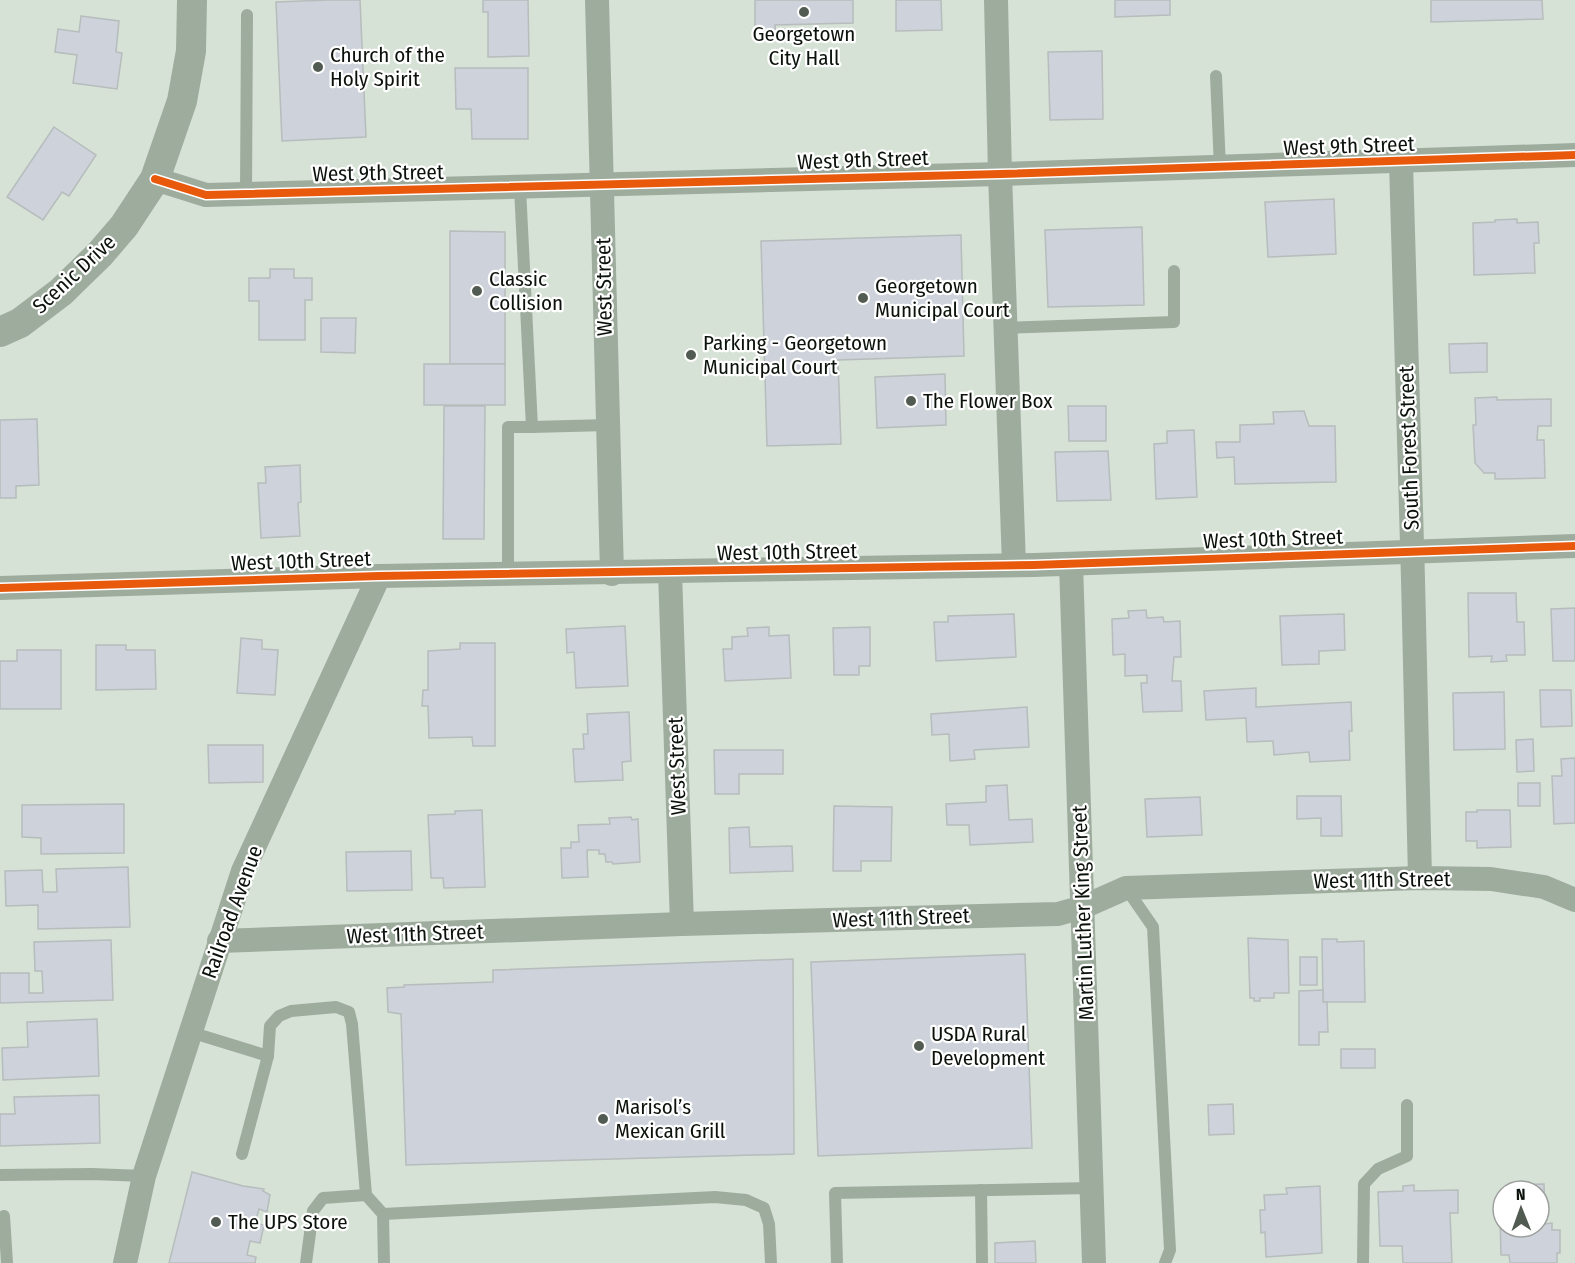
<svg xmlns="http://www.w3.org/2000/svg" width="1575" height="1263" viewBox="0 0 1575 1263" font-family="'Fira Sans Condensed',sans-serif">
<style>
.building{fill:#cdd2db;stroke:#b7bcbc;stroke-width:1.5}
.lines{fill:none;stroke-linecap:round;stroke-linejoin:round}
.service{stroke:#9eac9e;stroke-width:12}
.minor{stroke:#9eac9e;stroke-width:24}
.tertiary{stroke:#9eac9e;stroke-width:30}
.cycleway-casing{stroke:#fff;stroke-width:11}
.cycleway{stroke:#e8590c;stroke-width:8}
.poi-dot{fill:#525b52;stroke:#fff;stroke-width:2}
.labels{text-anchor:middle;stroke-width:4.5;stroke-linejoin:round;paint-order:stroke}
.poi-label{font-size:21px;fill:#0b120b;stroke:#fff;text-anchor:start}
.street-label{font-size:21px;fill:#0b120b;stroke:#fff}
</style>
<rect width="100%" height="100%" fill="#d7e2d7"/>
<!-- building -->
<g class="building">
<path d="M 328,0 L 360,0 L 366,137 L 282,141 L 276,2 Z"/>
<path d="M 483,0 L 528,0 L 529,56 L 488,57 L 488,12 L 483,12 Z"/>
<path d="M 755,0 L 853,0 L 853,23 L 775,25 L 776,38 L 755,38 Z"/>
<path d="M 896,0 L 941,0 L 942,30 L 896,31 Z"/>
<path d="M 1115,0 L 1170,0 L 1170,15 L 1115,17 Z"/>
<path d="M 1431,0 L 1542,0 L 1543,19 L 1431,22 Z"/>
<path d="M 81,16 L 119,21 L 116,52 L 122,53 L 117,89 L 73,83 L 77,55 L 55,52 L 58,29 L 79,32 Z"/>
<path d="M 1102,51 L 1103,119 L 1050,120 L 1048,52 Z"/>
<path d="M 455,68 L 528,68 L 528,139 L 472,139 L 471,109 L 456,109 Z"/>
<path d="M 54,127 L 96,155 L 69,196 L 62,192 L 43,220 L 7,197 Z"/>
<path d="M 1334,199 L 1336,254 L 1268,257 L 1265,202 Z"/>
<path d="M 1517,219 L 1517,223 L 1538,222 L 1539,243 L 1534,243 L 1535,273 L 1474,275 L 1473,223 L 1495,222 L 1495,220 Z"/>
<path d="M 1142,227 L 1144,305 L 1048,307 L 1045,230 Z"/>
<path d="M 450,231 L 505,232 L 505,364 L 450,364 Z"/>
<path d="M 961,235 L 964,356 L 838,360 L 841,444 L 767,446 L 761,241 Z"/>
<path d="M 270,269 L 294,269 L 294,278 L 312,278 L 312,300 L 305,300 L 305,340 L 259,340 L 259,301 L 249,301 L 249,278 L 270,278 Z"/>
<path d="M 321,318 L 356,318 L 355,353 L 321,352 Z"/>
<path d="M 1487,343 L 1487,372 L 1450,373 L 1449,344 Z"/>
<rect x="424" y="364" width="81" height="41"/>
<path d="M 945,374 L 946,425 L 877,428 L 875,377 Z"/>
<path d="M 1497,397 L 1497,400 L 1551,399 L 1551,426 L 1538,426 L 1537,440 L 1544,440 L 1545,478 L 1495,479 L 1495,473 L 1484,473 L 1475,463 L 1473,425 L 1476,425 L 1475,398 Z"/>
<path d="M 444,406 L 485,406 L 484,539 L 443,539 Z"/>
<path d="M 1068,406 L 1106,406 L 1106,441 L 1069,441 Z"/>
<path d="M 1304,411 L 1309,426 L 1335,426 L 1336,482 L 1235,484 L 1234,457 L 1217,458 L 1216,442 L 1240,442 L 1240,425 L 1274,424 L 1273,412 Z"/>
<path d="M 37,419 L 39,485 L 16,486 L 16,498 L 0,498 L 0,420 Z"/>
<path d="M 1194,430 L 1197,497 L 1156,499 L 1154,444 L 1167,443 L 1167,431 Z"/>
<path d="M 1108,451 L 1111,500 L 1057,501 L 1055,452 Z"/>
<path d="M 300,465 L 301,502 L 298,503 L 300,536 L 261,538 L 258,483 L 266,483 L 265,467 Z"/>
<path d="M 1468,593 L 1516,593 L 1517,622 L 1524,622 L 1525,655 L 1506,655 L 1507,661 L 1491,662 L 1492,656 L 1469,657 Z"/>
<path d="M 1575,608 L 1575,661 L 1553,661 L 1551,609 Z"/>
<path d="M 1146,610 L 1147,618 L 1163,617 L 1164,622 L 1180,621 L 1181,657 L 1174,657 L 1172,681 L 1181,681 L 1182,711 L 1143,712 L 1141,683 L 1147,683 L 1147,675 L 1125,676 L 1125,654 L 1113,655 L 1112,619 L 1129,618 L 1128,611 Z"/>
<path d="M 1014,614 L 1016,657 L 936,661 L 934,622 L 948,622 L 948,616 Z"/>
<path d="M 1344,614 L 1345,650 L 1319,651 L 1319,664 L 1282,665 L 1280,616 Z"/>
<path d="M 625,626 L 628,686 L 576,688 L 574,652 L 567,653 L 566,629 Z"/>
<path d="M 769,627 L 769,636 L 789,635 L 791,678 L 725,681 L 723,649 L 732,649 L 732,637 L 748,636 L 747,628 Z"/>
<path d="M 870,627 L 870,666 L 859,666 L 859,675 L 834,675 L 833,628 Z"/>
<path d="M 241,638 L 262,640 L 262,649 L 278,650 L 275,695 L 237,693 Z"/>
<path d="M 460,643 L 495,643 L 495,746 L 473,746 L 472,737 L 429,738 L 428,706 L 422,706 L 423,690 L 428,690 L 428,651 L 460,649 Z"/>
<path d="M 96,645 L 126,645 L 126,650 L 155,650 L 156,689 L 96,690 Z"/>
<path d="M 17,650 L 61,650 L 61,709 L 0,709 L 0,661 L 17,661 Z"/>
<path d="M 1256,688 L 1256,707 L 1351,702 L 1352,731 L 1349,731 L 1350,760 L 1310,762 L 1309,752 L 1274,755 L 1273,741 L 1247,742 L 1246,718 L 1206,720 L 1204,691 Z"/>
<path d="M 1540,690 L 1571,690 L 1572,726 L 1541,727 Z"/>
<path d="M 1504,692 L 1505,749 L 1454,750 L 1453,693 Z"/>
<path d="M 1027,707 L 1029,747 L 974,750 L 975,759 L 950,761 L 949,734 L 932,735 L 931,714 Z"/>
<path d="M 629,712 L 631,761 L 622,762 L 623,780 L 575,782 L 573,749 L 584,749 L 583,734 L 588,734 L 587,714 Z"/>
<path d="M 1533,739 L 1534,771 L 1517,772 L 1516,740 Z"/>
<path d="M 208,745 L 263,745 L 263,782 L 209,783 Z"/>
<path d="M 714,750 L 783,750 L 783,774 L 739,774 L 739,794 L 715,794 Z"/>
<path d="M 1575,758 L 1575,823 L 1554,824 L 1552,776 L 1562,776 L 1561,759 Z"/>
<rect x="1518" y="783" width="22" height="23"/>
<path d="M 1007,785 L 1009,820 L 1032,819 L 1033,842 L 970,845 L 969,825 L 947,825 L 946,804 L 986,802 L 986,786 Z"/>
<path d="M 1297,796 L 1341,796 L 1342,836 L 1321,836 L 1321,818 L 1297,819 Z"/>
<path d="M 1200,797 L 1202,835 L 1147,837 L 1145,799 Z"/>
<path d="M 124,804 L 124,853 L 41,854 L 41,838 L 22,837 L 22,805 Z"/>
<path d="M 834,806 L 892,807 L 891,861 L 861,861 L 861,871 L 833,871 Z"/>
<path d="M 482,810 L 485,887 L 444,888 L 443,878 L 431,878 L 428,815 L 455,814 L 455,811 Z"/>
<path d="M 1477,810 L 1510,810 L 1511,847 L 1477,848 L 1477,841 L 1466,841 L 1466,812 L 1477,812 Z"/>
<path d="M 631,817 L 632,820 L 638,819 L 640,862 L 613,864 L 612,862 L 606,862 L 605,854 L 599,854 L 599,850 L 587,850 L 588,877 L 562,878 L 561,848 L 571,848 L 571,842 L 579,842 L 578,825 L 610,824 L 609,818 Z"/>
<path d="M 749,827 L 750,847 L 792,846 L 793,871 L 730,873 L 729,828 Z"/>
<path d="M 411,851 L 412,890 L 347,891 L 346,852 Z"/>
<path d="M 128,867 L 130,927 L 38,929 L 38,905 L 6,906 L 5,871 L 42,870 L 43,892 L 57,892 L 56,869 Z"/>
<path d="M 1248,938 L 1288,940 L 1289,993 L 1274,993 L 1274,998 L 1260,998 L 1260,1001 L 1254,1001 L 1254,998 L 1250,998 Z"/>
<path d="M 1322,939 L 1337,939 L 1337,942 L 1364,941 L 1365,1002 L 1323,1002 Z"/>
<path d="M 111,940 L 113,1000 L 0,1003 L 0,973 L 29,973 L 29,993 L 43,993 L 42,971 L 35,971 L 34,942 Z"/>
<path d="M 1025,954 L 1032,1148 L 818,1156 L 811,962 Z"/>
<rect x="1300" y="957" width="17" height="28"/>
<path d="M 793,959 L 794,1154 L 406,1165 L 401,1014 L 388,1012 L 387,988 L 404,987 L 404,985 L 493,982 L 493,970 Z"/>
<path d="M 1323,990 L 1323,1002 L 1327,1002 L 1328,1032 L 1319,1032 L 1319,1045 L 1299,1045 L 1299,991 Z"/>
<path d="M 97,1019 L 99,1076 L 3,1080 L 2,1048 L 28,1047 L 27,1022 Z"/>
<rect x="1341" y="1049" width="34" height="19"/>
<path d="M 99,1095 L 100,1143 L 0,1146 L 0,1114 L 15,1114 L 14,1097 Z"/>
<path d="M 1233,1104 L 1234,1134 L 1209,1135 L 1208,1105 Z"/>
<path d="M 192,1172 L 243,1186 L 264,1189 L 263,1191 L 270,1195 L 267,1212 L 259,1209 L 255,1223 L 264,1225 L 260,1243 L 250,1241 L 247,1255 L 256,1257 L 255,1263 L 169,1263 Z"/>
<path d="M 1544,1184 L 1545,1224 L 1552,1223 L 1552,1230 L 1560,1230 L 1560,1253 L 1557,1253 L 1557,1263 L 1510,1263 L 1509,1255 L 1501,1255 L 1500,1218 L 1503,1218 L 1503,1227 L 1539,1227 L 1539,1191 L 1512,1191 L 1511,1185 Z"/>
<path d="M 1414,1185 L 1414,1191 L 1458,1190 L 1458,1213 L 1450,1213 L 1452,1263 L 1403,1263 L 1402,1246 L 1380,1246 L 1378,1192 L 1403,1191 L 1403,1186 Z"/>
<path d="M 1320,1186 L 1322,1253 L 1266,1257 L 1265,1232 L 1261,1233 L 1260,1210 L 1265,1210 L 1264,1195 L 1287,1194 L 1286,1188 Z"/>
<path d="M 1035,1241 L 1036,1263 L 995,1263 L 995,1243 Z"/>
</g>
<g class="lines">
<!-- service -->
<g class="service">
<path d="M 1216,76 L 1220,168"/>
<path d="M 246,194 L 247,15"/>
<path d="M 1005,328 L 1174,322 L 1174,271"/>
<path d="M 532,427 L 608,425"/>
<path d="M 508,575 L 508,427 L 532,427 L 520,188"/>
<path d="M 1126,888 L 1153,927 L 1170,1250 L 1165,1263"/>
<path d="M 190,1032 L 268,1056 L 270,1026 L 279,1016 L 291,1011 L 336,1007 L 349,1012 L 352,1024 L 366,1195 L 383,1214 L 715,1197 L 746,1200 L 764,1208 L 769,1224 L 771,1263"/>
<path d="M 242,1154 L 268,1056"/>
<path d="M 0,1175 L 92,1174 L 144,1176"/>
<path d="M 981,1190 L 982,1263"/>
<path d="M 383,1214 L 384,1263"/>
<path d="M 4,1216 L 7,1263"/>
<path d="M 306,1263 L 313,1211 L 323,1198 L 366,1195"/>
<path d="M 837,1263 L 835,1193 L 1092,1188"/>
<path d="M 1363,1263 L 1364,1184 L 1378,1169 L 1407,1156 L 1407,1105"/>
</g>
<!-- minor -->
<g class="minor">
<path d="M 597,0 L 612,574"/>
<path d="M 996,0 L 1000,174 L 1014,565"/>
<path d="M 1401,162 L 1413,579 L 1420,878"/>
<path d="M 155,179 L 206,195 L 1000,174 L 1575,155"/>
<path d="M 1071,564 L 1094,1263"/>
<path d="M 670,572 L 682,924"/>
<path d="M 0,588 L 379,576 L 1034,565 L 1575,546"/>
<path d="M 219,941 L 682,924 L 1058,914 L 1083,907 L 1126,888 L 1420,878 L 1491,879 L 1544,887 L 1575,900"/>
<path d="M 125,1263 L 144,1176 L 243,871 L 379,576"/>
</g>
<!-- tertiary -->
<path class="tertiary" d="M 0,332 L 20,323 L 61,292 L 100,254 L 124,226 L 155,179 L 182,101 L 191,51 L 192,0"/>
<defs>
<g id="cycleway">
<path d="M 155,179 L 206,195 L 1000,174 L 1575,155"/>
<path d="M 0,588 L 379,576 L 1034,565 L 1575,546"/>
</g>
</defs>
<!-- cycleway casing -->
<use href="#cycleway" class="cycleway-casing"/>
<!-- cycleway -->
<use href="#cycleway" class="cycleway"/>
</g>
<!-- markers -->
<g class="poi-dot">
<circle cx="804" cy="12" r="6"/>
<circle cx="318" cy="67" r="6"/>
<circle cx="477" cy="291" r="6"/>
<circle cx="863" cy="298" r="6"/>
<circle cx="691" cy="355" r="6"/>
<circle cx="911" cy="401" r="6"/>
<circle cx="919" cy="1046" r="6"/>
<circle cx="603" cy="1119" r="6"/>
<circle cx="216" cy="1222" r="6"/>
</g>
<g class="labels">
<!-- poi labels -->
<g class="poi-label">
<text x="804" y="41" text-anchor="middle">Georgetown<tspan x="804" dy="24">City Hall</tspan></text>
<text x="330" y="62">Church of the<tspan x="330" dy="24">Holy Spirit</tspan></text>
<text x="489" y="286">Classic<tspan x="489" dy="24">Collision</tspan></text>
<text x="875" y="293">Georgetown<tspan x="875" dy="24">Municipal Court</tspan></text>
<text x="703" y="350">Parking - Georgetown<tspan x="703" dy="24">Municipal Court</tspan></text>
<text x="923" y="408">The Flower Box</text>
<text x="931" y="1041">USDA Rural<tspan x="931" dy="24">Development</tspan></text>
<text x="615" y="1114">Marisol’s<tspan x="615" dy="24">Mexican Grill</tspan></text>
<text x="228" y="1229">The UPS Store</text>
</g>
<!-- street labels -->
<g class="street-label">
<text transform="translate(1349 146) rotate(-2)" y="7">West 9th Street</text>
<text transform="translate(863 160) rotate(-2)" y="7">West 9th Street</text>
<text transform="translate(378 173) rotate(-1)" y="7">West 9th Street</text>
<text transform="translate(74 274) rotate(-43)" y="7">Scenic Drive</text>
<text transform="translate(604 287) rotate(-91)" y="7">West Street</text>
<text transform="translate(1409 448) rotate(-92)" y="7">South Forest Street</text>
<text transform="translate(1273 539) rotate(-2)" y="7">West 10th Street</text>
<text transform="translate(787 552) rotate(-1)" y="7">West 10th Street</text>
<text transform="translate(301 561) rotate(-2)" y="7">West 10th Street</text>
<text transform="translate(677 766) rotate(-92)" y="7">West Street</text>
<text transform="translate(1382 880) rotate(-1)" y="7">West 11th Street</text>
<text transform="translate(232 912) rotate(-70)" y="7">Railroad Avenue</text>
<text transform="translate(1083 913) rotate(-92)" y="7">Martin Luther King Street</text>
<text transform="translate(901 918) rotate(-2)" y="7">West 11th Street</text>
<text transform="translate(415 934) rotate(-2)" y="7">West 11th Street</text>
</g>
</g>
<!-- north arrow -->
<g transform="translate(1521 1209) rotate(359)"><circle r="28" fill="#ffffff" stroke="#9da09d" stroke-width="1.5"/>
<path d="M0-4.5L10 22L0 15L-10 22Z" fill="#525b52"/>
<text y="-9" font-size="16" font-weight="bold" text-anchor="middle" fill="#0b120b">N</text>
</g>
</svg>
